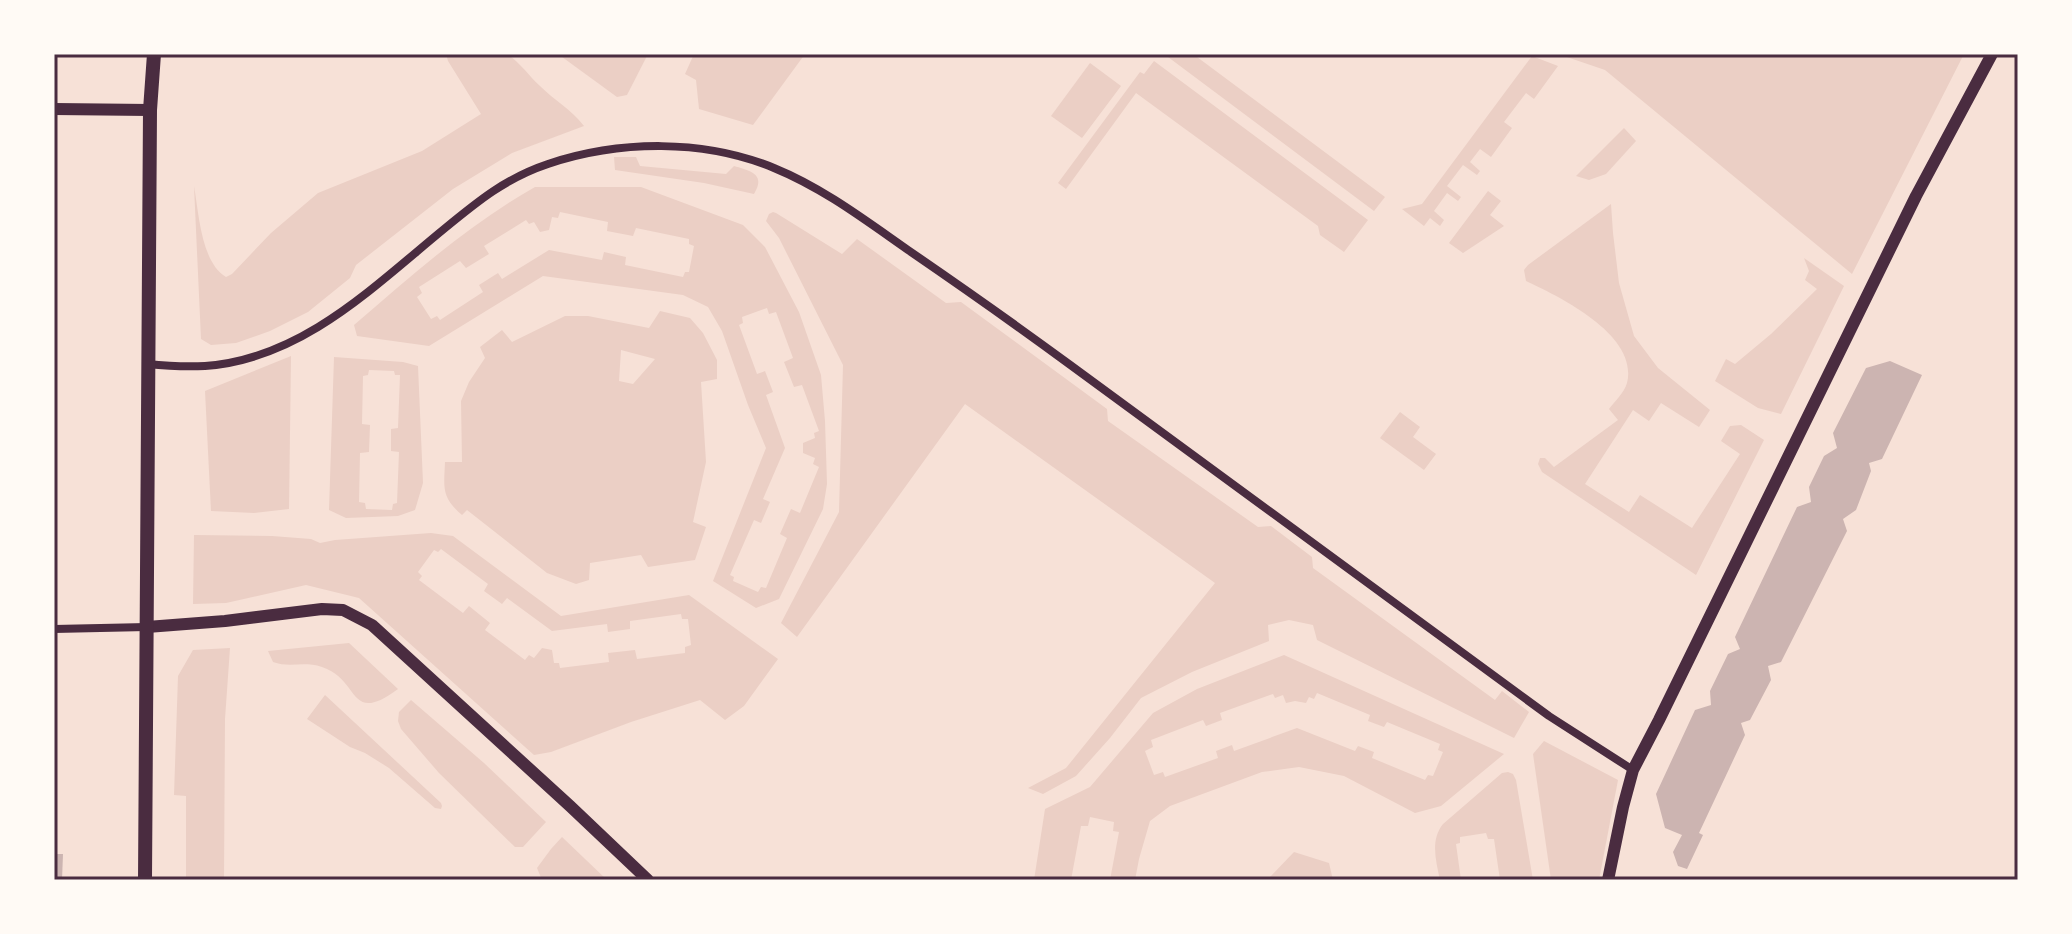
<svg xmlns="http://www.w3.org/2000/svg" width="2072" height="934" viewBox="0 0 2072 934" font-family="'Times New Roman',serif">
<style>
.green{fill:#ebcfc5;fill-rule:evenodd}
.building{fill:#ccb4b1}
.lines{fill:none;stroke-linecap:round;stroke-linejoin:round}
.minor{stroke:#4a2c40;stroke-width:8}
.tertiary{stroke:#4a2c40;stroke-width:12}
.secondary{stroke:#4a2c40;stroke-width:14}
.neatline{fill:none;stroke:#4a2c40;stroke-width:3}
</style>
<rect width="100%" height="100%" fill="#f7e1d7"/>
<!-- green -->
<g class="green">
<path d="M 446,54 L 507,54 C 520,62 529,76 540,86 C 555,101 571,109 584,126 L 512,153 L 453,189 L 356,265 L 350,278 L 308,312 L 270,331 L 236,343 L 211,345 L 201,339 L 194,186 C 199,214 201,262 226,277 L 232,274 L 271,233 L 318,193 L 422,151 L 481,114 L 448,61 Z"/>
<path d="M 558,54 L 648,54 L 627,95 L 617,97 Z"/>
<path d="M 694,54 L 805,54 L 753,125 L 699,109 L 696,80 L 685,74 Z"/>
<path d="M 1164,54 L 1193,54 L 1385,197 L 1374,211 Z"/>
<path d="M 1558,54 L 1964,54 L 1852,274 L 1605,70 Z"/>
<path d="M 1532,56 L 1558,66 L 1534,99 L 1526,93 L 1504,122 L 1512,128 L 1491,157 L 1480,149 L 1470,162 L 1480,171 L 1477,175 L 1463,165 L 1447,186 L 1461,197 L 1458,201 L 1447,193 L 1434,211 L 1444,220 L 1440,226 L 1430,218 L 1424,226 L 1402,209 L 1422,204 Z"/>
<path d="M 1154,61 L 1368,220 L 1344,252 L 1320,235 L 1318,226 L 1136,93 L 1066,189 L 1058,183 L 1140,72 L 1144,74 Z"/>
<path d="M 1090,63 L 1121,86 L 1082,138 L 1051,116 Z"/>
<path d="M 1624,128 L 1636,141 L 1606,174 L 1589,180 L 1576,176 Z"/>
<path d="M 614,157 L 636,157 L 640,166 L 726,174 L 734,166 C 751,171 766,174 754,194 L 704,183 L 615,170 Z"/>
<path d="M 535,187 L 641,187 L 743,225 L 765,247 L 799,312 L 821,375 L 825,421 L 827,484 L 823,509 L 779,599 L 756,608 L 713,581 L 766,448 L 748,405 L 722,331 L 708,307 L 683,295 L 543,276 L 429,346 L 357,336 L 354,325 C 411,276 469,224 535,187 ZM 560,212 L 608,222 L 607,231 L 633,236 L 636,228 L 689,239 L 689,244 L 694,246 L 689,272 L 685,272 L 683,277 L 625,265 L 626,257 L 604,252 L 602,260 L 549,250 L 502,279 L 498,273 L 479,285 L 483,292 L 440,320 L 437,316 L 431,319 L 417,297 L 422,293 L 419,287 L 460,261 L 466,268 L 489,254 L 484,246 L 526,220 L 529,224 L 534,222 L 540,232 L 549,230 L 552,217 L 558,218 ZM 767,308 L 769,314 L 776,312 L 793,358 L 784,362 L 794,387 L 802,385 L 819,431 L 814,433 L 815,438 L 803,443 L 803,453 L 815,458 L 813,464 L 819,467 L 800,513 L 791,509 L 780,534 L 787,538 L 766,588 L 761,587 L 758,592 L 733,581 L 734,577 L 730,575 L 754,520 L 761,523 L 770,502 L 763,499 L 785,448 L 766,395 L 773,392 L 765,371 L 757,374 L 739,325 L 743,323 L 742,317 Z"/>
<path d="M 1488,191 L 1501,201 L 1490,215 L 1504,226 L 1463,253 L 1449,243 Z"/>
<path d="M 1611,204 L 1613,233 L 1619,283 L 1634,336 L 1658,368 L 1710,410 L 1699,427 L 1661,403 L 1649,421 L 1633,410 L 1585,484 L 1629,512 L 1640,495 L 1692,528 L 1740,454 L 1721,441 L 1730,426 L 1741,425 L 1764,440 L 1696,575 L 1542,472 L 1538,464 L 1540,458 L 1545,458 L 1554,467 L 1618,420 L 1609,409 C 1615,401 1624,393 1627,383 C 1639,335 1560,297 1526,281 L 1524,270 L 1528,265 Z"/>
<path d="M 773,212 L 776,213 L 842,254 L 857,239 L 946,303 L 961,302 L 1107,409 L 1108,421 L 1258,527 L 1271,526 L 1312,557 L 1313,568 L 1495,700 L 1502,691 L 1529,712 L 1514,738 L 1317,640 L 1313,625 L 1289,620 L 1268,625 L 1269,641 L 1192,672 L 1141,698 L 1110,738 L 1076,776 L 1043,794 L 1028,788 L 1066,768 L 1215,583 L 965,404 L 797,637 L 781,623 L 839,512 L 843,365 L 779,238 L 766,221 L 769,214 Z"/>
<path d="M 1804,258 L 1844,286 L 1781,414 L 1758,408 L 1715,381 L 1726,359 L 1735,364 L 1771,334 L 1817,289 L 1805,280 L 1809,271 Z"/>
<path d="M 660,311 L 690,318 L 703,333 L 717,360 L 717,379 L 701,382 L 706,462 L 693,522 L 706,527 L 695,560 L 648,567 L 641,555 L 590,563 L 589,580 L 576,584 L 547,573 L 467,510 L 462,515 C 441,497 444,488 445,462 L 462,462 L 461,401 L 469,382 L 485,358 L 480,347 L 502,330 L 512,342 L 565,316 L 588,316 L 649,328 ZM 621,350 L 655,359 L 633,384 L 619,381 Z"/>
<path d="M 291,356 L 289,509 L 254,513 L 211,511 L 205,391 Z"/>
<path d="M 334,357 L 403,362 L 418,366 L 423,483 L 415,510 L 398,516 L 346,518 L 329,510 ZM 369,370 L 394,371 L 395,375 L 400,375 L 398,428 L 391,429 L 391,451 L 399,452 L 397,503 L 393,504 L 392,510 L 366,509 L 365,503 L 359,502 L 360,453 L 369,452 L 370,425 L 362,424 L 363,376 L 368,375 Z"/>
<path d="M 1400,412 L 1420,427 L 1413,437 L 1436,454 L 1424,470 L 1380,438 Z"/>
<path d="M 431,533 L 453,536 L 561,616 L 689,595 L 778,659 L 744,706 L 725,720 L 700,700 L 631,722 L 551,752 L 534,755 L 359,598 L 306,585 L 226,603 L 193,604 L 194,535 L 272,536 L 311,539 L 320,543 L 335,540 ZM 441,549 L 488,584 L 484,591 L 502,604 L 507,598 L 552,631 L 607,624 L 608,632 L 630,629 L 630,621 L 681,614 L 682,619 L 688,619 L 691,645 L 685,647 L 685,653 L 637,659 L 635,650 L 608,653 L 609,662 L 560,668 L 559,663 L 554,663 L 552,650 L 542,648 L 534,658 L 529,655 L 525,660 L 485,630 L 490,623 L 469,606 L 463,613 L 419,580 L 422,576 L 418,572 L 434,550 L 438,552 Z"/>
<path d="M 349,643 L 398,689 C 348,726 361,680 322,667 C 304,661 289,668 273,662 L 268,651 Z"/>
<path d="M 230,648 L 225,719 L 224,880 L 186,880 L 186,796 L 174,795 L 178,676 L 193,650 Z"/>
<path d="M 1284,655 L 1504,754 L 1441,806 L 1415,813 L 1344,776 L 1299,767 L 1262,772 L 1170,806 L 1150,821 L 1139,859 L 1135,880 L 1110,880 L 1119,832 L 1113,831 L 1114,822 L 1090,817 L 1088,826 L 1081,826 L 1071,880 L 1034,880 L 1045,809 L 1090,787 L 1153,713 L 1197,689 ZM 1317,693 L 1370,715 L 1368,721 L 1384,727 L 1387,722 L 1440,744 L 1438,750 L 1443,752 L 1433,776 L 1428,775 L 1425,780 L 1372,758 L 1374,752 L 1358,746 L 1355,751 L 1297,728 L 1234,751 L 1232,745 L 1216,751 L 1218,758 L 1165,777 L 1163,772 L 1154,775 L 1145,751 L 1153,747 L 1151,740 L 1203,720 L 1206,726 L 1222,720 L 1220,713 L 1273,694 L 1275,698 L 1283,695 L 1286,703 L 1295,701 L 1306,703 L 1309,697 L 1314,699 Z"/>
<path d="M 325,695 L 441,803 L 442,806 L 441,809 L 435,808 L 389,768 L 365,753 L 350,747 L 307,719 Z"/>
<path d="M 411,700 L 484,763 L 546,822 L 523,847 L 515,847 L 439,773 L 401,729 L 398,721 L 399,712 Z"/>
<path d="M 1544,741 L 1618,780 L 1599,880 L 1551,880 L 1533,754 Z"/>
<path d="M 1508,772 L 1513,774 L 1516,780 L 1533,880 L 1500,880 L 1494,839 L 1488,839 L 1486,833 L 1460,837 L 1460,843 L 1456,844 L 1461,880 L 1440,880 C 1436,861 1430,840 1443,824 L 1502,773 Z"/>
<path d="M 562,837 L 607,880 L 542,880 L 537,868 L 551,849 Z"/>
<path d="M 1294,852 L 1329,863 L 1333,880 L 1267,880 Z"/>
</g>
<!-- building -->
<g class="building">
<path d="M 1890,361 L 1922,375 L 1882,459 L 1869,463 L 1871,471 L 1856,510 L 1843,519 L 1847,531 L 1781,662 L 1768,666 L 1771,680 L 1750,720 L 1741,723 L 1745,735 L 1699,833 L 1703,835 L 1687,869 L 1678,866 L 1673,852 L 1682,835 L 1665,828 L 1656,794 L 1695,710 L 1711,705 L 1710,691 L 1728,654 L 1740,649 L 1735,637 L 1797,507 L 1811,502 L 1809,487 L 1824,456 L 1837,448 L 1833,433 L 1866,368 Z"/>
<path d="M 54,854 L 63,854 L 62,880 L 54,880 Z"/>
</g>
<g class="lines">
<!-- minor -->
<g class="minor">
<path d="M 147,364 C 167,366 186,367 205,366 C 302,359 373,287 444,229 C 478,201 506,178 548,164 C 620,140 704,139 774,168 C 823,188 865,220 908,250 C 962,287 1016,325 1069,364 C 1229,482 1389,599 1549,716 L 1633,770"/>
<path d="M 54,629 L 147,627"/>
</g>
<!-- tertiary -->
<g class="tertiary">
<path d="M 54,109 L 150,110"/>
<path d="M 147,627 L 225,621 L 322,609 L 343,610 L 372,625 L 570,806 L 648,880"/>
<path d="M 1608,880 L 1623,807 L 1633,770 L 1659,720 L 1916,196 L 1992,54"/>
</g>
<!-- secondary -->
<path class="secondary" d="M 145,880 L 150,110 L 154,54"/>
</g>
<!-- border -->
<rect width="2072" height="934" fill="none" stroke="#fffaf5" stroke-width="112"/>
<rect x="56" y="56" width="1960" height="822" class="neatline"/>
</svg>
